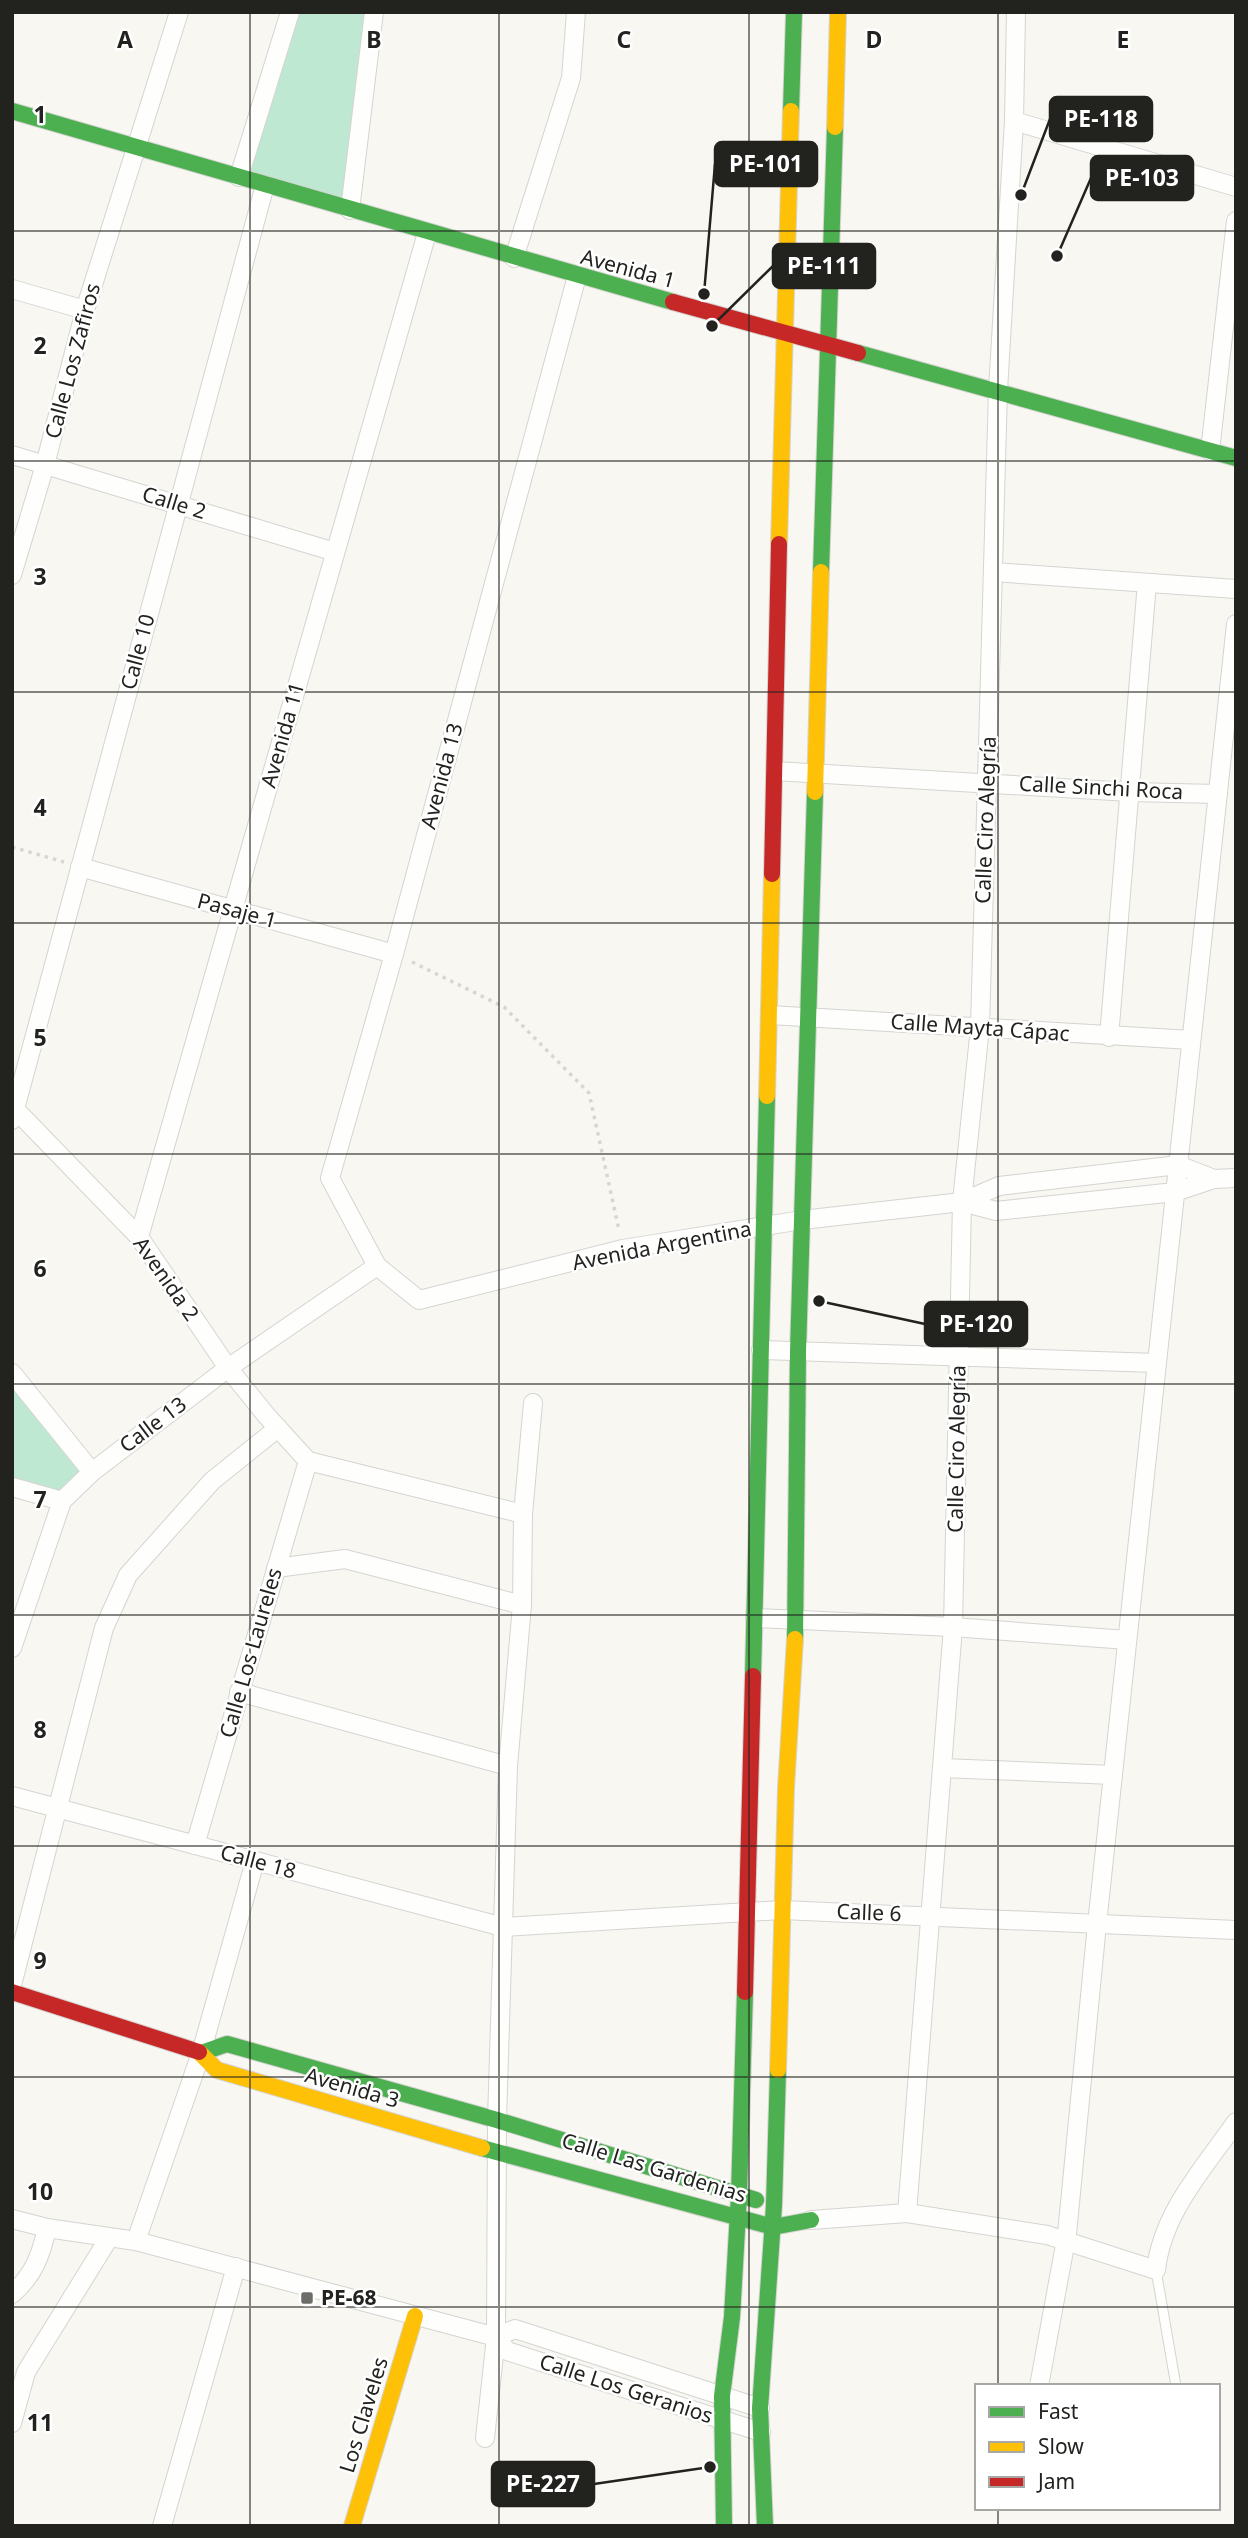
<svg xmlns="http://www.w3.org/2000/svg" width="1248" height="2538" viewBox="0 0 1248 2538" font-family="'Noto Sans',sans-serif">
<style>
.green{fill:#bfe8d2}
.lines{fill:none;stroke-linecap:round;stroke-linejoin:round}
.lane-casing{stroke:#d5d4d1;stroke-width:11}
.street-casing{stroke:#d5d4d1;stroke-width:20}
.fast-casing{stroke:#d5d4d1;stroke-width:18}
.slow-casing{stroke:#d5d4d1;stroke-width:18}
.jam-casing{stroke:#d5d4d1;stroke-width:18}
.path{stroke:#d6d6d4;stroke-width:3.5;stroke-dasharray:3.5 5;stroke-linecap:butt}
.lane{stroke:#fefefd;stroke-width:9}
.street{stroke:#fefefd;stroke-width:18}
.fast{stroke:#4caf50;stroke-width:16}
.slow{stroke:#ffc107;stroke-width:16}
.jam{stroke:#c62828;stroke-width:16}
.grid{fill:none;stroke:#22221f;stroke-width:2;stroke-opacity:0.55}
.poi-dot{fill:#6d6d69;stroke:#fff;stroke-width:2.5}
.labels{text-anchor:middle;stroke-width:5;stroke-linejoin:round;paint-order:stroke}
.street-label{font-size:21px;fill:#22221f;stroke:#fff}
.poi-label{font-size:21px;font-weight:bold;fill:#22221f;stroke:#fff;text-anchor:start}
.grid-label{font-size:23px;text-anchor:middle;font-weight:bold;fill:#22221f;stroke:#fff;stroke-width:5;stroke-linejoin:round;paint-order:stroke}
.leader{fill:none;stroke:#22221f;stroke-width:2.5}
.callout-dot{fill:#22221f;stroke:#fff;stroke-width:2.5}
.callout{fill:#22221f;stroke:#22221f;stroke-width:2.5}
.callout-label{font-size:23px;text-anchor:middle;font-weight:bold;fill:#fff}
</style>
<rect width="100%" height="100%" fill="#f8f7f2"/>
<!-- green -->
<g class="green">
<path d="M 290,12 L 373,12 L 351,202 L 239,177 Z"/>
<path d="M 12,1373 L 92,1472 L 62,1501 L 12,1487 Z"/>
</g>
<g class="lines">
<defs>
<path id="lane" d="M 1156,2270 L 1176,2386"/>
<g id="street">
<path d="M 1014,121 L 1236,187"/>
<path d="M 239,177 L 290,12"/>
<path d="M 350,210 L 374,12"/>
<path d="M 514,258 L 571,78 L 576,12"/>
<path d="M 577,276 L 394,954 L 330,1178 L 377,1266 L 419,1300 L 623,1249 L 802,1220 L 962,1202 L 999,1186 L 1178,1165 L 1214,1179"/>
<path d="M 12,289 L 85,310"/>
<path d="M 1210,451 L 1236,221"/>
<path d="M 12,455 L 335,552"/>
<path d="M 993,572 L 1236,589"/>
<path d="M 12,575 L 45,465 L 85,310 L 179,12"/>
<path d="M 775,771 L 1130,792 L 1218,794"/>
<path d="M 80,867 L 394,954"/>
<path d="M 770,1015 L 1191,1040"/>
<path d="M 1109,1037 L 1147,583"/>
<path d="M 12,1106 L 139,1237 L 228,1368 L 266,1415 L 308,1461"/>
<path d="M 12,1120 L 265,185"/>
<path d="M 962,1202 L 996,1211 L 1175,1192 L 1214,1179 L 1236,1178"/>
<path d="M 139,1237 L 427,233"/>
<path d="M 761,1350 L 1157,1363"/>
<path d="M 12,1373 L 92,1472"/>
<path d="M 308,1461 L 523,1514"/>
<path d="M 12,1487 L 62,1501"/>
<path d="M 276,1568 L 345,1559 L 522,1605"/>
<path d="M 755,1618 L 953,1627 L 1127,1640"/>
<path d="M 12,1648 L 62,1501 L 92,1472 L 228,1368 L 377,1266"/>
<path d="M 239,1692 L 508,1766"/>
<path d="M 942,1768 L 1113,1775"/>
<path d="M 12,1796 L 503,1927 L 782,1910 L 1236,1930"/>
<path d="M 195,1845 L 308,1461"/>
<path d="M 12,1985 L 104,1628 L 128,1575 L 212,1481 L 278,1428"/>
<path d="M 907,2213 L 953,1627 L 962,1202 L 980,1027 L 998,390 L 1014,121 L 1016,12"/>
<path d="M 12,2219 L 47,2228 L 136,2241 L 496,2337 L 507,2351 L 761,2432"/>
<path d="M 811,2220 L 907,2213 L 1047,2235 L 1156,2270 C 1162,2213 1204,2168 1236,2122"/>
<path d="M 136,2241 L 201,2053 L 255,1861"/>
<path d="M 12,2294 C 34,2275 41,2255 47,2228"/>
<path d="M 496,2337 L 515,2329 L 760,2408"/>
<path d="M 1039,2386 L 1067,2234 L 1097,1924 L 1236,624"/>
<path d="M 12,2423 L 26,2372 L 109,2238"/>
<path d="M 485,2438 L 496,2337 L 497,2120 L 508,1766 L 522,1605 L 523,1514 L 533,1403"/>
<path d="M 162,2526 L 236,2267"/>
</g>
<g id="fast">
<path d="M 12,111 L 673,302"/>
<path d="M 791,111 L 794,12"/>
<path d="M 858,353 L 1236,458"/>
<path d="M 821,572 L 835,127"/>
<path d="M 795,1639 L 798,1352 L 815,792"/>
<path d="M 753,1676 L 767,1096"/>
<path d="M 201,2053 L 227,2044 L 497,2120 L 756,2200"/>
<path d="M 482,2148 L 773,2227 L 811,2220"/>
<path d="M 724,2526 L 722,2396 L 732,2317 L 739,2195 L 745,1992"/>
<path d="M 765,2526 L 760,2408 L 774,2205 L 778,2070"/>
</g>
<g id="slow">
<path d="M 835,127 L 838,12"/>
<path d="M 779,544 L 791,111"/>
<path d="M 815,792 L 821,572"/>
<path d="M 767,1096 L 772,874"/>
<path d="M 199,2052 L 217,2070 L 482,2148"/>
<path d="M 778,2070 L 786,1788 L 795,1639"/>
<path d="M 352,2526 L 415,2316"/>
</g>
<g id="jam">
<path d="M 673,302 L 858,353"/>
<path d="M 772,874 L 779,544"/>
<path d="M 12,1992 L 199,2052"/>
<path d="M 745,1992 L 753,1676"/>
</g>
</defs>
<!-- lane casing -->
<use href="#lane" class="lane-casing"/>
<!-- street casing -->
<use href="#street" class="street-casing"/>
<!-- fast casing -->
<use href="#fast" class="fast-casing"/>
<!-- slow casing -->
<use href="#slow" class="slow-casing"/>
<!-- jam casing -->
<use href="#jam" class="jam-casing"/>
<!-- path -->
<g class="path">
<path d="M 12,847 L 64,862"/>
<path d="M 412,962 L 504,1007 L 589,1093 L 619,1230"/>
</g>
<!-- lane -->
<use href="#lane" class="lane"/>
<!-- street -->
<use href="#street" class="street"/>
<!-- fast -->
<use href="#fast" class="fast"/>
<!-- slow -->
<use href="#slow" class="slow"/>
<!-- jam -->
<use href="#jam" class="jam"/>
</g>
<!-- grid -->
<path class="grid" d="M 250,12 L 250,2526M 499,12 L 499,2526M 749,12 L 749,2526M 998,12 L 998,2386M 12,231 L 1236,231M 12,461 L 1236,461M 12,692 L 1236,692M 12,923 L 1236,923M 12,1154 L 1236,1154M 12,1384 L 1236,1384M 12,1615 L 1236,1615M 12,1846 L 1236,1846M 12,2077 L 1236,2077M 12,2307 L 1236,2307M 998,2508 L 998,2526"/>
<!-- markers -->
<rect class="poi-dot" x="300" y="2291" width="14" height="14" rx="3.5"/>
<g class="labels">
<!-- street labels -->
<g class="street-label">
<text transform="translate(628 269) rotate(15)" y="7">Avenida 1</text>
<text transform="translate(73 361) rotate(-75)" y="7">Calle Los Zafiros</text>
<text transform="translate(174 503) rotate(17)" y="7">Calle 2</text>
<text transform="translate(138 652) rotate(-75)" y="7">Calle 10</text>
<text transform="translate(283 735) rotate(-74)" y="7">Avenida 11</text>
<text transform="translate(442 776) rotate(-75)" y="7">Avenida 13</text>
<text transform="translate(1101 788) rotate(3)" y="7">Calle Sinchi Roca</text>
<text transform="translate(986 820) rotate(-88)" y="7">Calle Ciro Alegría</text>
<text transform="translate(237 911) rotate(15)" y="7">Pasaje 1</text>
<text transform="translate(980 1028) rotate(4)" y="7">Calle Mayta Cápac</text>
<text transform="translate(662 1246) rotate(-11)" y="7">Avenida Argentina</text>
<text transform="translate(166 1279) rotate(55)" y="7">Avenida 2</text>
<text transform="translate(153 1425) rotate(-37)" y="7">Calle 13</text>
<text transform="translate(957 1449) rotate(-89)" y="7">Calle Ciro Alegría</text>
<text transform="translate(251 1653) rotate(-74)" y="7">Calle Los Laureles</text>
<text transform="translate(258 1862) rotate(15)" y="7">Calle 18</text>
<text transform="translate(869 1913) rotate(2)" y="7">Calle 6</text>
<text transform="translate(352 2088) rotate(16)" y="7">Avenida 3</text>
<text transform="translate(654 2168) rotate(17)" y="7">Calle Las Gardenias</text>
<text transform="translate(626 2389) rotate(18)" y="7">Calle Los Geranios</text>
<text transform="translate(364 2415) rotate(-73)" y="7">Los Claveles</text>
</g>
<!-- poi labels -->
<g class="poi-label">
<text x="321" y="2305">PE-68</text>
</g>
</g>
<g class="grid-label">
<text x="125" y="48">A</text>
<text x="374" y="48">B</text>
<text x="624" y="48">C</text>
<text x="874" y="48">D</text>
<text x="1123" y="48">E</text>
<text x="40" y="123">1</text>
<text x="40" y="354">2</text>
<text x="40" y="585">3</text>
<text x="40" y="816">4</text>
<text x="40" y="1046">5</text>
<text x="40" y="1277">6</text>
<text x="40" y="1508">7</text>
<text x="40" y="1738">8</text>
<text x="40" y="1969">9</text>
<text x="40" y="2200">10</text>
<text x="40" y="2431">11</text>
</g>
<!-- callouts -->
<path class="leader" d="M1021 195L1050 119M704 294L715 164M1057 256L1091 178M712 326L773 266M819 1301L925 1324M710 2467L594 2484"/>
<g class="callout-dot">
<circle cx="1021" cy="195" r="7"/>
<circle cx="704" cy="294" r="7"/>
<circle cx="1057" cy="256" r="7"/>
<circle cx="712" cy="326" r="7"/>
<circle cx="819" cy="1301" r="7"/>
<circle cx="710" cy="2467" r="7"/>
</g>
<g class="callout">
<rect x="1050" y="97" width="102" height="44" rx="7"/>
<rect x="715" y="142" width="102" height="44" rx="7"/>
<rect x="1091" y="156" width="102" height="44" rx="7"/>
<rect x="773" y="244" width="102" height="44" rx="7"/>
<rect x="925" y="1302" width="102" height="44" rx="7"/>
<rect x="492" y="2462" width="102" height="44" rx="7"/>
</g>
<g class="callout-label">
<text x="1101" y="127">PE-118</text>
<text x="766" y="172">PE-101</text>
<text x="1142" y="186">PE-103</text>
<text x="824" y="274">PE-111</text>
<text x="976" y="1332">PE-120</text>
<text x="543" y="2492">PE-227</text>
</g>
<!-- border -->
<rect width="1248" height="2538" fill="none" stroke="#22221f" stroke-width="28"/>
<!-- legend -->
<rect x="975" y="2384" width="245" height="126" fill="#ffffff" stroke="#a7a7a5" stroke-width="2"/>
<rect x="989" y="2407" width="35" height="10" fill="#4caf50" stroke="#a7a7a5" stroke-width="2"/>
<text x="1038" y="2419" font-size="21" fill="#22221f">Fast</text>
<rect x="989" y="2442" width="35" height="10" fill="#ffc107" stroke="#a7a7a5" stroke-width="2"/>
<text x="1038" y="2454" font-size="21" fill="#22221f">Slow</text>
<rect x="989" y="2477" width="35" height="10" fill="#c62828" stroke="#a7a7a5" stroke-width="2"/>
<text x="1038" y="2489" font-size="21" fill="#22221f">Jam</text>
</svg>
